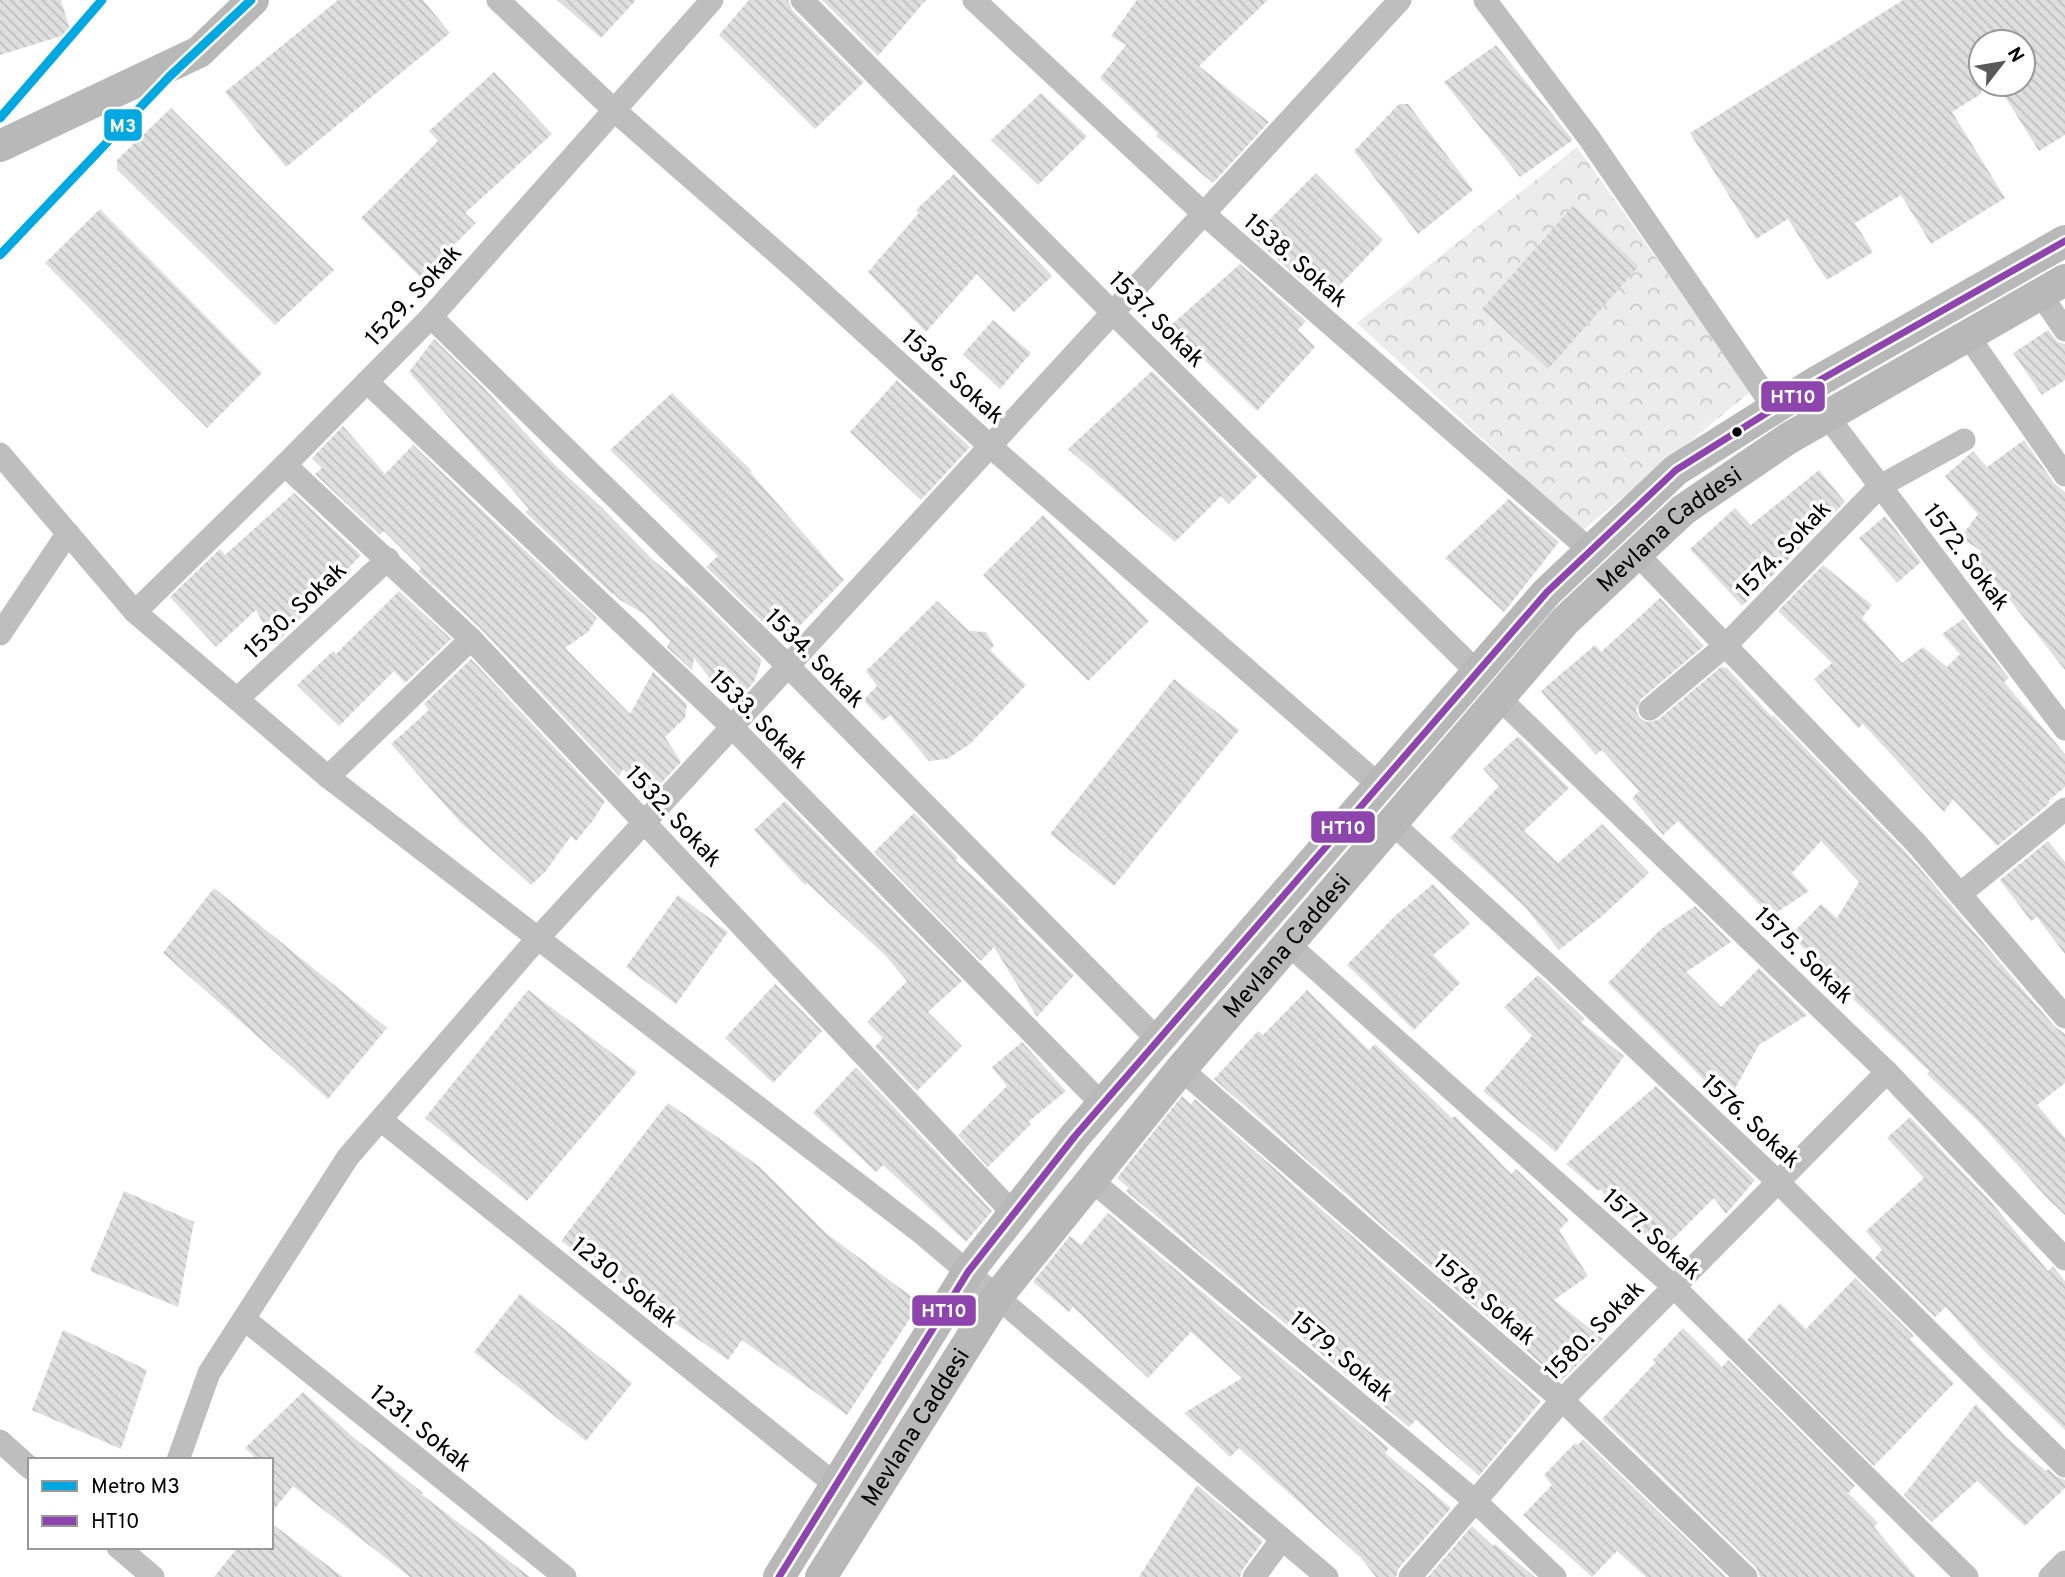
<svg xmlns="http://www.w3.org/2000/svg" width="2065" height="1577" viewBox="0 0 2065 1577" font-family="Overpass,sans-serif">
<style>
.park{fill:url(#park-crowns)}
.building{fill:url(#building-back-hatch)}
.lines{fill:none;stroke-linecap:round;stroke-linejoin:round}
.street{stroke:#bebebe;stroke-width:23}
.secondary{stroke:#b8b8b8;stroke-width:32}
.bus-1-casing{stroke:#fff;stroke-width:12}
.bus-1{stroke:#8e44ad;stroke-width:7}
.metro-1-casing{stroke:#fff;stroke-width:14}
.metro-1{stroke:#00a8e1;stroke-width:9}
.bus-dot{fill:#000;stroke:#fff;stroke-width:2.5}
.labels{text-anchor:middle;stroke-width:7;stroke-linejoin:round;paint-order:stroke}
.street-label{font-size:24px;fill:#000;stroke:#fff}
.line-badge{stroke:#fff;stroke-width:2.5}
.badge-label{font-size:19px;text-anchor:middle;font-weight:bold;fill:#fff}
</style>
<defs>
<pattern id="park-crowns" width="20" height="18" patternUnits="userSpaceOnUse" patternTransform="scale(1.75)"><rect width="20" height="18" fill="#ececec"/><path d="M2 6a3 3 0 1 1 6 0M12 15a3 3 0 1 1 6 0" fill="none" stroke="#c9c9c9"/></pattern>
<pattern id="building-back-hatch" width="6" height="6" patternUnits="userSpaceOnUse" patternTransform="scale(1.75)"><rect width="6" height="6" fill="#dfdfdf"/><path d="M-1 5l2 2M0 0l6 6M5-1l2 2" fill="none" stroke="#bebebe"/></pattern>
</defs>
<rect width="100%" height="100%" fill="#fff"/>
<!-- park -->
<path class="park" d="M 1577,147 L 1751,391 L 1582,531 L 1357,323 Z"/>
<!-- building -->
<g class="building">
<path d="M 0,0 L 61,0 L 71,33 L 0,55 Z"/>
<path d="M 338,0 L 423,0 L 450,33 L 286,167 L 225,92 Z"/>
<path d="M 557,0 L 636,0 L 601,38 Z"/>
<path d="M 749,0 L 788,0 L 792,10 L 864,82 L 815,129 L 719,35 Z"/>
<path d="M 822,0 L 926,0 L 878,56 Z"/>
<path d="M 1137,0 L 1268,0 L 1199,66 L 1269,122 L 1213,183 L 1156,136 L 1158,133 L 1100,78 L 1126,45 L 1111,36 Z"/>
<path d="M 1903,0 L 2065,0 L 2065,135 L 2039,151 L 1997,84 L 2023,84 L 2023,42 L 1981,42 L 1981,94 L 1952,112 L 2005,198 L 1931,244 L 1901,195 L 1855,223 L 1873,252 L 1827,280 L 1788,219 L 1756,239 L 1690,133 Z"/>
<path d="M 1496,45 L 1573,140 L 1520,177 L 1444,82 Z"/>
<path d="M 494,72 L 552,134 L 465,213 L 476,223 L 421,278 L 361,218 L 438,141 L 429,131 Z"/>
<path d="M 1041,93 L 1087,136 L 1038,185 L 991,140 Z"/>
<path d="M 1399,104 L 1408,104 L 1473,190 L 1418,234 L 1354,151 Z"/>
<path d="M 171,108 L 334,270 L 275,325 L 117,169 L 117,160 Z"/>
<path d="M 1316,173 L 1383,240 L 1325,301 L 1252,237 Z"/>
<path d="M 954,174 L 1052,276 L 1014,312 L 977,274 L 926,332 L 868,272 L 919,213 L 916,210 Z"/>
<path d="M 1573,206 L 1639,266 L 1548,369 L 1482,309 Z"/>
<path d="M 100,209 L 262,373 L 207,428 L 45,263 Z"/>
<path d="M 1240,264 L 1306,321 L 1298,330 L 1315,347 L 1257,411 L 1170,326 Z"/>
<path d="M 993,320 L 1031,353 L 1000,389 L 963,354 Z"/>
<path d="M 2048,330 L 2058,342 L 2065,344 L 2065,380 L 2042,395 L 2013,353 Z"/>
<path d="M 434,339 L 483,387 L 554,464 L 600,506 L 651,558 L 685,587 L 686,586 L 762,660 L 754,682 L 738,700 L 731,705 L 694,658 L 692,670 L 667,647 L 670,641 L 644,614 L 620,600 L 613,593 L 612,594 L 525,512 L 529,509 L 409,372 Z"/>
<path d="M 1152,371 L 1258,476 L 1229,504 L 1221,496 L 1175,542 L 1068,449 Z"/>
<path d="M 897,380 L 970,447 L 921,500 L 850,432 Z"/>
<path d="M 672,393 L 752,471 L 750,472 L 844,580 L 787,639 L 773,623 L 771,630 L 706,567 L 718,556 L 610,450 Z"/>
<path d="M 343,426 L 385,474 L 413,445 L 597,618 L 588,632 L 565,648 L 630,714 L 653,672 L 687,704 L 685,718 L 665,737 L 681,762 L 649,796 L 623,769 L 619,776 L 481,629 L 418,571 L 421,568 L 384,531 L 380,535 L 315,474 L 322,468 L 312,458 Z"/>
<path d="M 2024,440 L 2054,483 L 2065,492 L 2065,670 L 1976,557 L 1982,552 L 1961,537 L 1978,514 L 1945,476 L 1973,451 L 1987,467 Z"/>
<path d="M 1819,470 L 1845,502 L 1742,606 L 1690,549 L 1735,508 L 1751,525 Z"/>
<path d="M 294,493 L 361,555 L 275,645 L 256,610 L 216,647 L 170,597 L 220,549 L 225,555 Z"/>
<path d="M 1509,499 L 1559,542 L 1504,612 L 1445,558 Z"/>
<path d="M 1043,515 L 1149,621 L 1088,681 L 983,575 Z"/>
<path d="M 1885,516 L 1921,562 L 1897,583 L 1859,538 Z"/>
<path d="M 1823,565 L 1872,605 L 1862,618 L 1902,663 L 1923,647 L 1947,667 L 1960,654 L 1942,634 L 1963,619 L 2009,678 L 2004,682 L 2065,754 L 2065,787 L 2048,801 L 2050,803 L 1997,846 L 1953,799 L 1944,812 L 1863,724 L 1858,728 L 1814,679 L 1832,663 L 1778,611 Z"/>
<path d="M 399,591 L 451,639 L 405,683 L 394,671 L 339,726 L 297,685 L 333,651 L 336,654 Z"/>
<path d="M 1660,598 L 1704,646 L 1641,699 L 1636,711 L 1640,718 L 1646,722 L 1658,720 L 1722,666 L 1725,669 L 1726,667 L 1772,717 L 1773,715 L 1906,852 L 2054,1026 L 2065,1034 L 2065,1083 L 2037,1105 L 2065,1138 L 2065,1215 L 2046,1197 L 1980,1123 L 1927,1074 L 1929,1071 L 1852,998 L 1791,935 L 1821,904 L 1837,918 L 1859,882 L 1821,841 L 1792,873 L 1809,891 L 1771,916 L 1678,821 L 1663,835 L 1632,798 L 1639,791 L 1602,750 L 1596,755 L 1541,691 L 1595,645 L 1601,652 Z"/>
<path d="M 937,601 L 969,631 L 986,632 L 994,645 L 990,650 L 1026,685 L 970,744 L 947,759 L 929,761 L 890,715 L 883,721 L 863,700 L 877,686 L 866,671 Z"/>
<path d="M 471,659 L 605,801 L 594,819 L 576,841 L 571,836 L 545,872 L 531,885 L 460,822 L 391,744 L 429,710 L 424,704 Z"/>
<path d="M 1174,679 L 1239,730 L 1114,886 L 1050,834 Z"/>
<path d="M 1518,736 L 1569,788 L 1524,831 L 1558,863 L 1602,824 L 1649,873 L 1601,917 L 1559,950 L 1525,907 L 1450,838 L 1499,786 L 1483,769 Z"/>
<path d="M 785,801 L 962,981 L 928,1012 L 962,1046 L 917,1091 L 875,1047 L 883,1038 L 867,1022 L 907,981 L 885,955 L 807,883 L 805,885 L 754,830 Z"/>
<path d="M 914,813 L 958,858 L 955,860 L 1007,907 L 1019,919 L 1018,921 L 1074,975 L 1037,1017 L 994,947 L 981,961 L 874,852 Z"/>
<path d="M 2048,841 L 2065,862 L 2065,954 L 2037,917 L 2031,921 L 2000,880 Z"/>
<path d="M 1433,884 L 1470,924 L 1433,955 L 1460,983 L 1414,1030 L 1347,965 L 1395,916 Z"/>
<path d="M 214,888 L 387,1028 L 328,1099 L 163,953 Z"/>
<path d="M 678,895 L 728,932 L 676,1004 L 626,967 Z"/>
<path d="M 1695,906 L 1731,942 L 1686,972 L 1721,1007 L 1759,968 L 1807,1015 L 1759,1045 L 1727,1103 L 1608,983 L 1660,930 Z"/>
<path d="M 1538,975 L 1585,1019 L 1581,1022 L 1624,1056 L 1556,1152 L 1483,1091 L 1532,1036 L 1504,1007 Z"/>
<path d="M 775,984 L 822,1031 L 773,1083 L 725,1038 Z"/>
<path d="M 528,990 L 637,1072 L 527,1201 L 425,1118 Z"/>
<path d="M 1307,990 L 1369,1050 L 1375,1044 L 1452,1118 L 1455,1116 L 1511,1174 L 1516,1169 L 1569,1220 L 1559,1230 L 1588,1276 L 1554,1300 L 1603,1339 L 1561,1381 L 1214,1079 L 1258,1031 L 1263,1035 Z"/>
<path d="M 1022,1042 L 1066,1091 L 1028,1122 L 1031,1124 L 988,1167 L 958,1135 L 1007,1086 L 992,1067 Z"/>
<path d="M 856,1067 L 992,1211 L 966,1242 L 883,1165 L 876,1172 L 813,1113 Z"/>
<path d="M 1656,1086 L 1755,1180 L 1726,1214 L 1714,1198 L 1661,1251 L 1600,1189 L 1598,1191 L 1566,1164 Z"/>
<path d="M 1182,1096 L 1191,1104 L 1195,1099 L 1541,1401 L 1479,1476 L 1416,1420 L 1409,1427 L 1126,1191 L 1129,1188 L 1117,1178 Z"/>
<path d="M 668,1103 L 760,1167 L 827,1234 L 920,1303 L 847,1415 L 742,1340 L 728,1360 L 660,1313 L 561,1241 Z"/>
<path d="M 1910,1117 L 1991,1202 L 2048,1271 L 2053,1266 L 2065,1281 L 2065,1430 L 1983,1350 L 1946,1307 L 1935,1317 L 1875,1258 L 1882,1250 L 1866,1231 L 1924,1178 L 1887,1138 Z"/>
<path d="M 124,1191 L 194,1222 L 178,1307 L 90,1271 Z"/>
<path d="M 1108,1213 L 1389,1448 L 1385,1453 L 1451,1508 L 1399,1568 L 1396,1577 L 1376,1577 L 1361,1558 L 1239,1448 L 1230,1457 L 1184,1413 L 1242,1378 L 1191,1332 L 1148,1378 L 1073,1307 L 1069,1312 L 1033,1282 L 1070,1236 L 1081,1245 Z"/>
<path d="M 1855,1278 L 1914,1336 L 1910,1339 L 1954,1383 L 1874,1466 L 1747,1340 L 1780,1303 L 1806,1329 Z"/>
<path d="M 520,1294 L 632,1383 L 586,1441 L 474,1352 Z"/>
<path d="M 1683,1328 L 1722,1367 L 1728,1360 L 1855,1486 L 1848,1493 L 1878,1523 L 1874,1527 L 1916,1577 L 1760,1577 L 1756,1567 L 1602,1419 L 1656,1362 L 1653,1360 Z"/>
<path d="M 63,1330 L 147,1370 L 121,1449 L 32,1410 Z"/>
<path d="M 303,1392 L 353,1437 L 423,1493 L 421,1494 L 530,1577 L 410,1577 L 293,1486 L 271,1513 L 271,1460 L 258,1460 L 245,1448 Z"/>
<path d="M 1976,1404 L 2007,1438 L 2046,1471 L 2048,1469 L 2056,1476 L 2065,1480 L 2065,1488 L 2025,1526 L 1977,1481 L 1932,1522 L 1904,1495 Z"/>
<path d="M 1583,1439 L 1726,1577 L 1646,1577 L 1617,1551 L 1592,1577 L 1523,1515 L 1552,1485 L 1544,1475 L 1575,1443 L 1578,1445 Z"/>
<path d="M 1197,1485 L 1263,1541 L 1243,1569 L 1240,1577 L 1139,1577 Z"/>
<path d="M 271,1523 L 343,1577 L 214,1577 L 238,1547 L 271,1547 Z"/>
<path d="M 1472,1526 L 1493,1546 L 1495,1544 L 1535,1577 L 1428,1577 Z"/>
</g>
<g class="lines">
<!-- street -->
<g class="street">
<path d="M 498,0 L 614,110 L 801,274 L 990,446 L 1379,785"/>
<path d="M 802,0 L 1113,313 L 1477,672"/>
<path d="M 974,0 L 1204,214 L 1592,552"/>
<path d="M 1485,0 L 1589,138 L 1774,408"/>
<path d="M 2041,295 L 2065,330"/>
<path d="M 431,317 L 788,666 L 1158,1040"/>
<path d="M 1968,336 L 2065,475"/>
<path d="M 367,382 L 732,727 L 1102,1104"/>
<path d="M 1827,416 L 2065,729"/>
<path d="M 0,454 L 135,612 L 328,777 L 924,1235 L 1327,1577"/>
<path d="M 285,465 L 471,639 L 1014,1214"/>
<path d="M 1637,554 L 1916,843 L 2065,1017"/>
<path d="M 135,612 L 285,465 L 431,317 L 712,0"/>
<path d="M 0,634 L 68,533"/>
<path d="M 1499,698 L 1887,1072 L 2065,1259"/>
<path d="M 237,699 L 388,559"/>
<path d="M 1650,709 L 1725,646 L 1880,486 L 1964,440"/>
<path d="M 328,777 L 471,639"/>
<path d="M 1392,823 L 1561,977 L 1778,1182 L 2065,1466"/>
<path d="M 1960,894 L 2065,809"/>
<path d="M 1288,944 L 1674,1287 L 1967,1577"/>
<path d="M 1181,1069 L 1562,1400 L 1746,1577"/>
<path d="M 381,1120 L 836,1485"/>
<path d="M 1091,1180 L 1475,1501 L 1555,1577"/>
<path d="M 244,1319 L 565,1577"/>
<path d="M 0,1441 L 30,1468"/>
<path d="M 178,1460 L 209,1373 L 348,1157 L 538,938 L 1400,0"/>
<path d="M 118,1547 L 153,1577"/>
<path d="M 1254,1577 L 1282,1539"/>
<path d="M 1410,1577 L 1562,1400 L 1887,1072"/>
<path d="M 2050,1577 L 2065,1562"/>
</g>
<!-- secondary -->
<g class="secondary">
<path d="M 0,146 L 199,52 L 253,0"/>
<path d="M 779,1577 L 968,1272 L 1075,1136 L 1547,592 L 1676,470 L 1813,384 L 2065,241"/>
<path id="s1" d="M 821,1577 L 997,1297 L 1181,1069 L 1565,621 L 1683,510 L 1789,438 L 2065,280"/>
</g>
<defs>
<path id="bus-1" d="M 779,1577 L 968,1272 L 1075,1136 L 1547,592 L 1676,470 L 1813,384 L 2065,241"/>
</defs>
<!-- bus-1 casing -->
<use href="#bus-1" class="bus-1-casing"/>
<!-- bus-1 -->
<use href="#bus-1" class="bus-1"/>
<defs>
<g id="metro-1">
<path d="M 0,118 L 102,0"/>
<path d="M 0,255 L 170,76 L 251,0"/>
</g>
</defs>
<!-- metro-1 casing -->
<use href="#metro-1" class="metro-1-casing"/>
<!-- metro-1 -->
<use href="#metro-1" class="metro-1"/>
</g>
<!-- markers -->
<circle class="bus-dot" cx="1737" cy="432" r="6"/>
<g class="labels">
<!-- street labels -->
<g class="street-label">
<text transform="translate(1296 260) rotate(41)" y="8">1538. Sokak</text>
<text transform="translate(413 295) rotate(-47)" y="8">1529. Sokak</text>
<text transform="translate(1157 319) rotate(45)" y="8">1537. Sokak</text>
<text transform="translate(953 376) rotate(42)" y="8">1536. Sokak</text>
<text dy="8" stroke="none"><textPath href="#s1" startOffset="1353">Mevlana Caddesi</textPath></text>
<text transform="translate(1783 549) rotate(-46)" y="8">1574. Sokak</text>
<text transform="translate(1967 557) rotate(53)" y="8">1572. Sokak</text>
<text transform="translate(295 610) rotate(-43)" y="8">1530. Sokak</text>
<text transform="translate(815 658) rotate(45)" y="8">1534. Sokak</text>
<text transform="translate(759 719) rotate(45)" y="8">1533. Sokak</text>
<text transform="translate(674 816) rotate(47)" y="8">1532. Sokak</text>
<text dy="8" stroke="none"><textPath href="#s1" startOffset="786">Mevlana Caddesi</textPath></text>
<text transform="translate(1804 955) rotate(44)" y="8">1575. Sokak</text>
<text transform="translate(1751 1121) rotate(43)" y="8">1576. Sokak</text>
<text transform="translate(1652 1234) rotate(42)" y="8">1577. Sokak</text>
<text transform="translate(625 1282) rotate(39)" y="8">1230. Sokak</text>
<text transform="translate(1485 1299) rotate(41)" y="8">1578. Sokak</text>
<text transform="translate(1594 1330) rotate(-45)" y="8">1580. Sokak</text>
<text transform="translate(1342 1356) rotate(40)" y="8">1579. Sokak</text>
<text transform="translate(421 1428) rotate(39)" y="8">1231. Sokak</text>
<text dy="8" stroke="none"><textPath href="#s1" startOffset="177">Mevlana Caddesi</textPath></text>
</g>
</g>
<g class="line-badge">
<rect x="103" y="108" width="40" height="34" rx="7" fill="#00a8e1"/>
<rect x="1760" y="380" width="66" height="33" rx="7" fill="#8e44ad"/>
<rect x="1310" y="810" width="66" height="34" rx="7" fill="#8e44ad"/>
<rect x="911" y="1294" width="66" height="33" rx="7" fill="#8e44ad"/>
</g>
<g class="badge-label">
<text x="123" y="132">M3</text>
<text x="1793" y="403">HT10</text>
<text x="1343" y="834">HT10</text>
<text x="944" y="1317">HT10</text>
</g>
<!-- legend -->
<rect x="28" y="1458" width="245" height="91" fill="#ffffff" stroke="#999999" stroke-width="2"/>
<rect x="42" y="1481" width="35" height="10" fill="#00a8e1" stroke="#999999" stroke-width="2"/>
<text x="91" y="1493" font-size="21" fill="#000000">Metro M3</text>
<rect x="42" y="1516" width="35" height="10" fill="#8e44ad" stroke="#999999" stroke-width="2"/>
<text x="91" y="1528" font-size="21" fill="#000000">HT10</text>
<!-- north arrow -->
<g transform="translate(2002 63) rotate(59)"><circle r="33" fill="#ffffff" stroke="#999999" stroke-width="2"/>
<path d="M0-5L12 26L0 18L-12 26Z" fill="#595959"/>
<text y="-10" font-size="19" font-weight="bold" text-anchor="middle" fill="#000000">N</text>
</g>
</svg>
